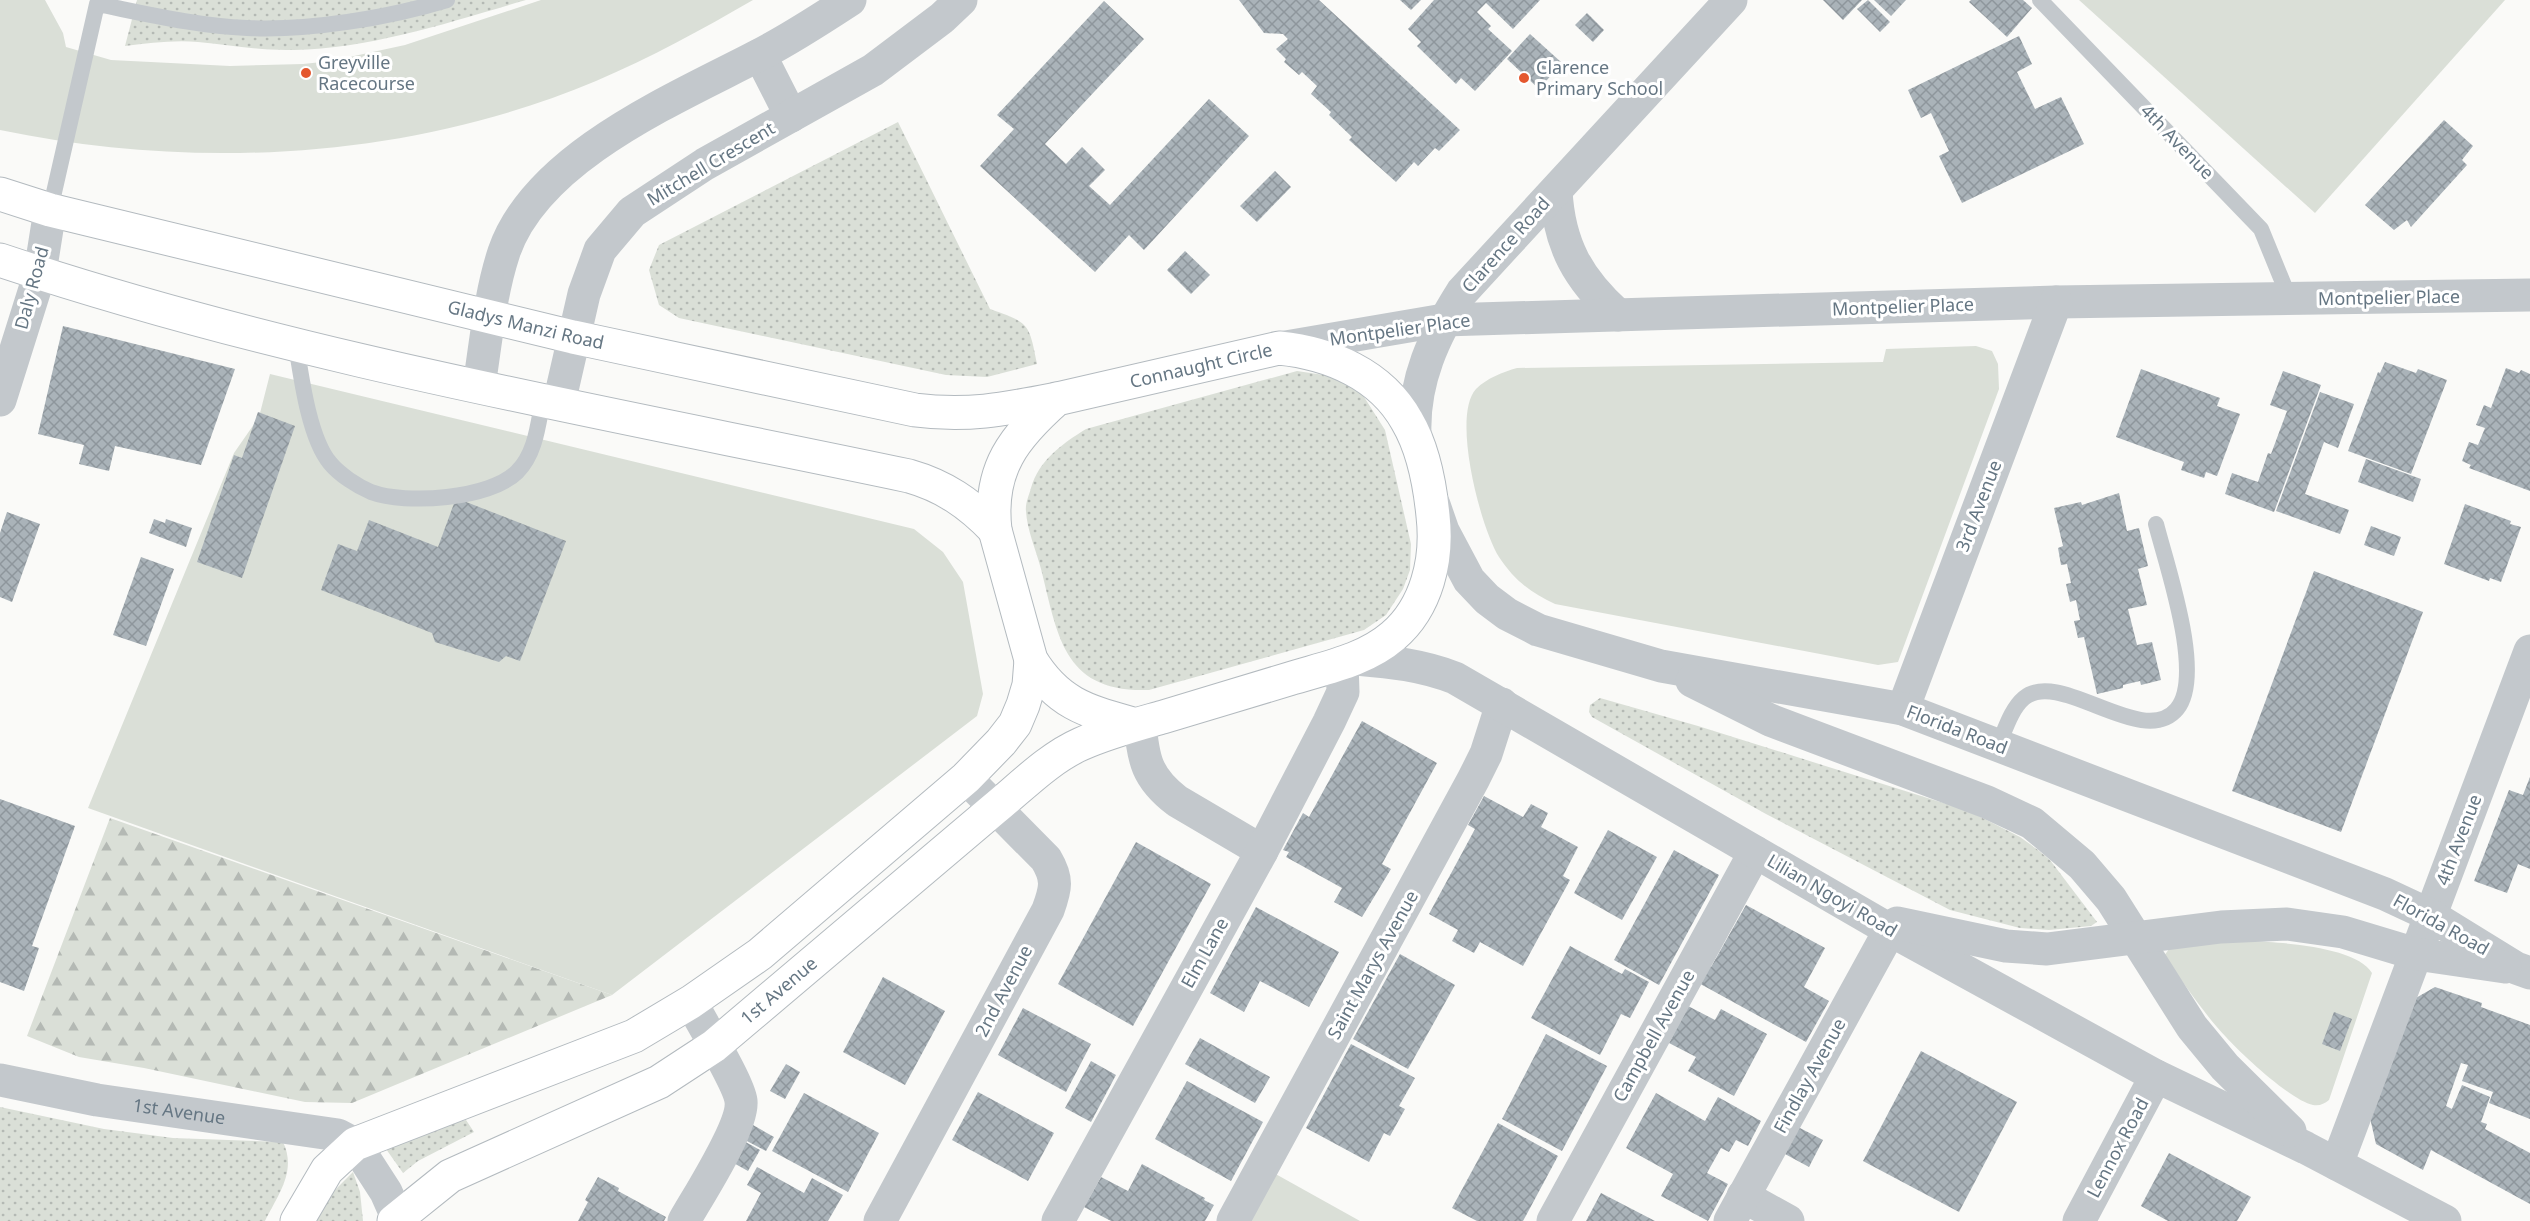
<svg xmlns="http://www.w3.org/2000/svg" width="2530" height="1221" viewBox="0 0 2530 1221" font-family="'Noto Sans',sans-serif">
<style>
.grass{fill:url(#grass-dots)}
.forest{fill:url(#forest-firs)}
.green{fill:#dadfd7}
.building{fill:url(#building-cross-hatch)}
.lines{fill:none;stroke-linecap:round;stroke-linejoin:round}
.secondary-casing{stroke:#b3babf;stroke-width:35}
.service{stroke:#c3c8cc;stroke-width:16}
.minor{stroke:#c3c8cc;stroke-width:33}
.tertiary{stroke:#c3c8cc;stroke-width:33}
.secondary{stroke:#fff;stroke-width:33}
.poi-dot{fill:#e4572e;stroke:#fff;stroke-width:2}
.labels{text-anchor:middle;stroke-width:6;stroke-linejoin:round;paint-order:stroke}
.poi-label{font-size:18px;fill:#657683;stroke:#fff;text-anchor:start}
.street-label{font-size:18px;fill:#657683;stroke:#fff}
</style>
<defs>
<pattern id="grass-dots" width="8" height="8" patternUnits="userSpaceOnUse" patternTransform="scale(1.5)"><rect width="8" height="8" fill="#dadfd7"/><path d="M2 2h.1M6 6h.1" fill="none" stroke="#b4b9b4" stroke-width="1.8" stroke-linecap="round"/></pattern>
<pattern id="forest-firs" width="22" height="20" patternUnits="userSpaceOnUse" patternTransform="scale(1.5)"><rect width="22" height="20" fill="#dadfd7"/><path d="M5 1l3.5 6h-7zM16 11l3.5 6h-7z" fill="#b4b9b4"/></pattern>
<pattern id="building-cross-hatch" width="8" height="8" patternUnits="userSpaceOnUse" patternTransform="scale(1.5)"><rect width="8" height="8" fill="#aab3b9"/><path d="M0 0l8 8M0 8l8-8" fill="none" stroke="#8e969c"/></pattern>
</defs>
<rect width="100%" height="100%" fill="#fafaf8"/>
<!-- grass -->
<g class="grass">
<path d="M 137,0 L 526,0 C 450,22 373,48 294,50 C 261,51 230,45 198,42 C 174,40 149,43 125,46 Z"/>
<path d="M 898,122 L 990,309 C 1030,323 1029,324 1037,364 L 987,377 L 946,375 L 679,318 L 659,305 L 649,270 L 659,245 Z"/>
<path d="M 1297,371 L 1324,375 L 1359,389 L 1385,430 L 1411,544 L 1410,570 L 1403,589 L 1386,615 L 1364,630 L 1149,690 C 1063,693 1058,636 1041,569 C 1036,550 1027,530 1026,511 C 1025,504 1029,495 1031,488 C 1039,460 1062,444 1086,429 Z"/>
<path d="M 1600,698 L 1698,726 L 1969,811 L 2020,837 L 2038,850 L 2050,860 L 2097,922 L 2091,926 L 2049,930 L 2020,928 L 1950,910 L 1766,814 L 1592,717 L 1589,712 L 1590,705 Z"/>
<path d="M 0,1107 L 104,1129 L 173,1138 L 283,1142 C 297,1171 278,1195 265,1221 L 0,1221 Z"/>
<path d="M 466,1120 L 474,1132 L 418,1161 L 403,1173 L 386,1149 L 409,1135 Z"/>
<path d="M 353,1172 L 360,1192 L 363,1221 L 316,1221 L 329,1196 Z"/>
</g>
<!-- forest -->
<path class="forest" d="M 110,818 L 612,995 L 352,1103 L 305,1102 L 144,1068 L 79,1057 L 27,1036 Z"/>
<!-- green -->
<g class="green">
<path d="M 0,0 L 45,0 L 63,33 L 66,47 L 111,60 L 230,66 L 303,64 L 331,61 L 405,45 L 541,0 L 753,0 C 703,29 650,58 596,81 C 410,159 197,171 0,130 Z"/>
<path d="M 2079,0 L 2505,0 L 2315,213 Z"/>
<path d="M 1976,346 L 1992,351 L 1998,364 L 1999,389 L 1898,662 L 1878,665 L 1555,604 C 1531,593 1514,580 1499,557 C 1481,529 1451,416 1476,389 C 1487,378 1503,372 1517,368 L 1883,362 L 1886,349 Z"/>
<path d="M 270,374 L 914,529 L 943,552 L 963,582 L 983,694 L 977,716 L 612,995 L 88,808 L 234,453 L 259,417 Z"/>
<path d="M 2221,940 C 2254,941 2354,942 2372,973 L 2329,1100 C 2324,1104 2320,1106 2313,1105 C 2292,1101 2241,1054 2226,1037 C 2203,1013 2184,983 2164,956 L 2169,949 Z"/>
<path d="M 1272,1172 L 1360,1221 L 1245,1221 Z"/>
</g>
<!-- building -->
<g class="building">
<path d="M 1239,0 L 1319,0 L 1460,130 L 1439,151 L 1435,148 L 1418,166 L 1414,162 L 1396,182 L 1349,140 L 1352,137 L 1329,115 L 1331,112 L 1311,94 L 1317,86 L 1302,72 L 1299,75 L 1284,62 L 1286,59 L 1276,49 L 1288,39 L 1283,34 L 1264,33 Z"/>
<path d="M 1400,0 L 1421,0 L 1411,10 Z"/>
<path d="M 1434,0 L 1540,0 L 1513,29 L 1486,3 L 1477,12 L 1491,26 L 1488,29 L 1512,51 L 1475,91 L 1461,78 L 1456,84 L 1417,46 L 1421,42 L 1408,29 Z"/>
<path d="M 1823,0 L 1862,0 L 1843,20 Z"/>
<path d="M 1868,0 L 1890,22 L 1880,32 L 1857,9 Z"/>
<path d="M 1874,0 L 1906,0 L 1891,16 Z"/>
<path d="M 1971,0 L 2023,0 L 2032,8 L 2007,37 L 1969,2 Z"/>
<path d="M 1104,1 L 1144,39 L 1045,144 L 1066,164 L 1082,147 L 1105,170 L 1089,186 L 1110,205 L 1209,99 L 1249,136 L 1144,250 L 1129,235 L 1095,272 L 980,166 L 1014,129 L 997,115 Z"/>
<path d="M 1587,13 L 1604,30 L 1593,42 L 1575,25 Z"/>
<path d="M 1530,34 L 1562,63 L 1539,89 L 1507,59 Z"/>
<path d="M 2019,36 L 2032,64 L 2017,72 L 2035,109 L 2061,97 L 2084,144 L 1962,203 L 1939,156 L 1949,151 L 1931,113 L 1921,118 L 1908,90 Z"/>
<path d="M 2444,120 L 2473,146 L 2462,160 L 2467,165 L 2411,227 L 2407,220 L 2394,230 L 2365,205 Z"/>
<path d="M 1275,171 L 1291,187 L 1257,222 L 1240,206 Z"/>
<path d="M 1185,251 L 1210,275 L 1191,294 L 1167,270 Z"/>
<path d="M 63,326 L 235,369 L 201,465 L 115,446 L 109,471 L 79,464 L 84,445 L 38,434 Z"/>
<path d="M 2385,362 L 2416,373 L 2418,369 L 2447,380 L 2411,474 L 2348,451 L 2378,372 L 2380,373 Z"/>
<path d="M 2506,368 L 2519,373 L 2521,370 L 2530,374 L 2530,491 L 2469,468 L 2471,465 L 2462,461 L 2469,442 L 2478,445 L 2485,428 L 2476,425 L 2484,405 L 2491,408 Z"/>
<path d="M 2141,369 L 2220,398 L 2217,406 L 2240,414 L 2217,476 L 2206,472 L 2204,478 L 2181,470 L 2184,462 L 2116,437 Z"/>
<path d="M 2283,371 L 2321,385 L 2274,512 L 2225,494 L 2232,473 L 2258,482 L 2268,453 L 2271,454 L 2287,411 L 2270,405 Z"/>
<path d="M 2320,392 L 2354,404 L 2338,448 L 2324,442 L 2305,494 L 2349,510 L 2340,534 L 2276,511 Z"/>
<path d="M 258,412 L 295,426 L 242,578 L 197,562 L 234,455 L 242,458 Z"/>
<path d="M 2366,459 L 2421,479 L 2413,502 L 2358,482 Z"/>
<path d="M 2119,493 L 2127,531 L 2139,528 L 2148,566 L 2138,569 L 2147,605 L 2128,609 L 2137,645 L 2152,642 L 2161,680 L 2141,685 L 2140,681 L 2123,685 L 2123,688 L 2097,694 L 2084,637 L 2078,638 L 2074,621 L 2080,620 L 2076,600 L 2070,602 L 2066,584 L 2071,583 L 2067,564 L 2061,565 L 2058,548 L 2063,546 L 2054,508 L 2081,502 L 2082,505 Z"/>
<path d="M 456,498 L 566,541 L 520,661 L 506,656 L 499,662 L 435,642 L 432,633 L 321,590 L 338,544 L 357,551 L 369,520 L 438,547 Z"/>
<path d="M 2465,504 L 2511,521 L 2510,524 L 2521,527 L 2501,582 L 2490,578 L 2489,581 L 2444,564 Z"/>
<path d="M 7,512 L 40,524 L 12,602 L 0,597 L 0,533 Z"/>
<path d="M 154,519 L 165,523 L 166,519 L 192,528 L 186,547 L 149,533 Z"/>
<path d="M 2371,526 L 2401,537 L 2394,556 L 2364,545 Z"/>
<path d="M 141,557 L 174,569 L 146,646 L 113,635 Z"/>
<path d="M 2314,571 L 2423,612 L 2341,832 L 2232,791 Z"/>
<path d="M 1362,721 L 1437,763 L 1382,864 L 1391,869 L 1362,917 L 1334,902 L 1342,888 L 1286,857 L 1289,852 L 1283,850 L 1303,813 L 1309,817 Z"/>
<path d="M 2530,777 L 2530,869 L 2518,864 L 2507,893 L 2474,881 L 2509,790 L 2523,795 Z"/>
<path d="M 1484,796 L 1523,817 L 1531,804 L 1548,813 L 1541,827 L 1578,847 L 1563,876 L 1570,880 L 1523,966 L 1480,942 L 1474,953 L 1452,941 L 1458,930 L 1429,914 L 1475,829 L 1468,825 Z"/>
<path d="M 0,799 L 75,826 L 32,946 L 39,948 L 24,991 L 0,982 Z"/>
<path d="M 1608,830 L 1657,857 L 1622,920 L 1574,893 Z"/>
<path d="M 1136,842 L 1211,884 L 1133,1026 L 1058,984 Z"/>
<path d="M 1674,850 L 1719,875 L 1659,985 L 1614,960 Z"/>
<path d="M 1746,905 L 1825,948 L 1804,987 L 1829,1001 L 1806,1042 L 1695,981 L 1705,963 L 1711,967 Z"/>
<path d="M 1256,907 L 1339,952 L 1309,1007 L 1260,981 L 1244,1012 L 1210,993 Z"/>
<path d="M 1570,946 L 1622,974 L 1625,969 L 1649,982 L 1630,1018 L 1621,1014 L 1600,1055 L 1531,1018 Z"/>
<path d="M 1400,954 L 1455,985 L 1408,1069 L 1353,1039 Z"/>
<path d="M 883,977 L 945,1011 L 905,1085 L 843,1052 Z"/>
<path d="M 2435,987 L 2482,1003 L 2481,1007 L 2530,1025 L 2530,1119 L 2489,1103 L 2493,1092 L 2462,1081 L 2468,1065 L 2461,1063 L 2446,1106 L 2452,1109 L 2462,1085 L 2490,1097 L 2481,1122 L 2487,1124 L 2485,1129 L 2530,1153 L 2530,1204 L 2431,1150 L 2423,1170 L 2376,1144 L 2370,1118 L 2414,999 Z"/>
<path d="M 1688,1006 L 1715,1020 L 1721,1009 L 1767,1034 L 1734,1096 L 1688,1071 L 1696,1057 L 1669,1043 Z"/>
<path d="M 1023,1008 L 1091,1044 L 1066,1092 L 998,1055 Z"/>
<path d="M 2334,1012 L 2352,1019 L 2340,1051 L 2322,1044 Z"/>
<path d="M 1546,1034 L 1607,1066 L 1562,1151 L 1502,1119 Z"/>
<path d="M 1200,1038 L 1270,1077 L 1255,1103 L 1185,1064 Z"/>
<path d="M 1351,1044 L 1415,1078 L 1399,1106 L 1405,1109 L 1390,1136 L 1384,1133 L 1369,1162 L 1306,1128 Z"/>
<path d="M 1921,1051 L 2017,1102 L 1959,1212 L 1863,1161 Z"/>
<path d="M 1091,1061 L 1116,1075 L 1091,1122 L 1065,1108 Z"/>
<path d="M 786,1064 L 800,1072 L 785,1099 L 770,1091 Z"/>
<path d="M 1187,1081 L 1263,1122 L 1231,1181 L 1155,1139 Z"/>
<path d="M 978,1092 L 1054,1133 L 1028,1181 L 952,1140 Z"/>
<path d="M 804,1093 L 879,1133 L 848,1192 L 772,1151 Z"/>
<path d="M 1656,1093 L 1705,1121 L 1718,1097 L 1761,1121 L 1748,1146 L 1736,1140 L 1729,1152 L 1721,1148 L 1707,1173 L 1728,1184 L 1708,1221 L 1661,1196 L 1673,1174 L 1626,1148 Z"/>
<path d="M 1498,1123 L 1558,1156 L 1523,1221 L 1477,1221 L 1452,1208 Z"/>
<path d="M 753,1125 L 774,1137 L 766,1151 L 745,1140 Z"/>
<path d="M 1798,1127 L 1823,1140 L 1809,1167 L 1785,1154 Z"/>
<path d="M 742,1140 L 760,1150 L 748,1171 L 730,1161 Z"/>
<path d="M 2169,1153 L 2251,1197 L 2237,1221 L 2168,1221 L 2141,1206 Z"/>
<path d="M 1142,1164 L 1205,1198 L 1204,1200 L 1214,1205 L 1205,1221 L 1111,1221 L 1084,1207 L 1101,1177 L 1128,1191 Z"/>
<path d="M 757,1167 L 804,1193 L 812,1178 L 843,1195 L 828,1221 L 746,1221 L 761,1193 L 747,1185 Z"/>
<path d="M 598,1177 L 619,1188 L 618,1191 L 666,1217 L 664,1221 L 578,1221 L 588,1202 L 585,1200 Z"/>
<path d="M 1601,1193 L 1655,1221 L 1586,1221 Z"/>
</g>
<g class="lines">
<defs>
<g id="secondary">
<path id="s2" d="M 0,194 L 50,210 L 573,337 L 915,410 C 968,417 1006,409 1057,399"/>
<path d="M 0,260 C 296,359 605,412 909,476 C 944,486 969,503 995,530"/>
<path d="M 297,1221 L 327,1170 L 355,1144 L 634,1036 L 691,1002 L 760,954 L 966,778 L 1001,742 L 1015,724 L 1023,705 L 1029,685 L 1031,660"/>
<path id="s3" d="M 394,1221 L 450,1176 L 659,1082 L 714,1046 L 994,809 C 1021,787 1049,758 1081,744 C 1108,732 1135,725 1163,717 C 1205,704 1247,692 1289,679 C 1324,668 1364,661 1393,636 C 1427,607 1438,559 1433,516 C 1430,485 1423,448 1407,421 C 1381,374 1329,353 1279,348 L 1057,399 C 1014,437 988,469 995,530 L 1031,660 C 1058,704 1087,711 1133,724"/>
</g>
</defs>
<!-- secondary casing -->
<use href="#secondary" class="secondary-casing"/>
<!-- service -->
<g class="service">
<path d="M 2040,0 L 2261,229 L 2290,300"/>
<path d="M 50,210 L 97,4 C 147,14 197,26 247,28 C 308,31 388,18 447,0"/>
<path d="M 296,344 C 301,376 309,438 330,463 C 340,475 357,486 371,492 C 406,505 490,499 517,472 C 536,453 538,424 543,399"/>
<path d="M 1998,746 C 2005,730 2011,709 2024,698 C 2060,668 2143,750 2177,709 C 2205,675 2166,564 2156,524"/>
</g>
<!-- minor -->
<g class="minor">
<path d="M 760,55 L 791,116"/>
<path d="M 1556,191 C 1559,245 1578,279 1618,315"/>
<path d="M 1280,348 L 1444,320 L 2056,302 L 2530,295"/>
<path d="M 479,386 C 486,342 490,294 504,252 C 537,156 677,98 761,54 C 792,38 821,19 850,0"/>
<path d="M 0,400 L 40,273 L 50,210"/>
<path d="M 559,403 L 584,294 L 600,250 L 632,212 L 705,164 L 873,70 L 942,18 L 961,0"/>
<path d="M 1415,434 C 1413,381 1434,336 1462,292 L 1731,0"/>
<path d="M 1903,709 L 2056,302"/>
<path d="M 1140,723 C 1143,760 1147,778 1177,801 L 1262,851"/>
<path d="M 2337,1164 L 2530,651"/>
<path d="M 1743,1196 L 1788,1221"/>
<path d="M 684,1221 C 698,1196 744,1126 741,1101 C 739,1083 701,1022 691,1002"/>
<path d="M 880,1221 L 1048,910 C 1056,888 1058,879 1046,859 L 966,778"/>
<path d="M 1058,1221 L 1262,851 L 1329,722 L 1343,692 L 1342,663"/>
<path d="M 1233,1221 L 1473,780 L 1486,754 L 1502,704"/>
<path d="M 1553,1221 L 1755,852"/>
<path d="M 1730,1221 L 1890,930"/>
<path d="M 2079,1221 L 2156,1076"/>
</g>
<!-- tertiary -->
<g class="tertiary">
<path d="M 1434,505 L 1443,531 L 1469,580 L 1487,599 L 1507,614 L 1538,630 L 1661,666 L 1903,709 L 2385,894 L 2430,915 L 2516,968 L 2530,973"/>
<path d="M 1356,659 C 1391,662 1422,665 1455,678 L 1890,930 L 2156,1076 L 2306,1148 L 2445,1221"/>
<path d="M 1692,681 L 1770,720 L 1987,802 L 2032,823 L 2082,865 L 2111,899 L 2192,1027 L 2225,1067 L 2290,1131"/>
<path d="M 1897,923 L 2006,946 L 2047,949 L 2221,927 L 2287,924 L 2343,932 L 2416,954 L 2505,967"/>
<path id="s1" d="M 0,1080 L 97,1100 L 338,1135 L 355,1144 L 386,1192 L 397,1217"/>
</g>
<!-- secondary -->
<use href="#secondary" class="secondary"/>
</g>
<!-- markers -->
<g class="poi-dot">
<circle cx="306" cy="73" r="6"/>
<circle cx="1524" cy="78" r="6"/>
</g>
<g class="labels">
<!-- poi labels -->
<g class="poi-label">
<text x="318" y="69">Greyville<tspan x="318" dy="21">Racecourse</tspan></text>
<text x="1536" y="74">Clarence<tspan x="1536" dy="21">Primary School</tspan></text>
</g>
<!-- street labels -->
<g class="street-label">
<text transform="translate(2177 142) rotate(46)" y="6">4th Avenue</text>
<text transform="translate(711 164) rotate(-31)" y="6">Mitchell Crescent</text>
<text transform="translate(1506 245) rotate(-48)" y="6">Clarence Road</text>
<text transform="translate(32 288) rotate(-75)" y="6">Daly Road</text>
<text transform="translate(2389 298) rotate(-1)" y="6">Montpelier Place</text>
<text transform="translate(1903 307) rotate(-2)" y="6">Montpelier Place</text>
<text dy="6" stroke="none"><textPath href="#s2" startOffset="542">Gladys Manzi Road</textPath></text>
<text transform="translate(1400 330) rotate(-8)" y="6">Montpelier Place</text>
<text transform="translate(1201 366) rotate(-13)" y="6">Connaught Circle</text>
<text transform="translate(1979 506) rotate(-69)" y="6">3rd Avenue</text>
<text transform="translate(1957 730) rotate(21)" y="6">Florida Road</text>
<text transform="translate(2459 840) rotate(-69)" y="6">4th Avenue</text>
<text transform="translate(1832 896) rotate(30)" y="6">Lilian Ngoyi Road</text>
<text transform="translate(2441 925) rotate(29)" y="6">Florida Road</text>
<text transform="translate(1205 953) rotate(-61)" y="6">Elm Lane</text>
<text transform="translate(1373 965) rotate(-61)" y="6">Saint Marys Avenue</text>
<text transform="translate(1004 991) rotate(-62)" y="6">2nd Avenue</text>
<text dy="6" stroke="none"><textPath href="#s3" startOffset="452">1st Avenue</textPath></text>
<text transform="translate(1654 1036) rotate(-61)" y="6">Campbell Avenue</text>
<text transform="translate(1810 1076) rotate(-61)" y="6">Findlay Avenue</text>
<text dy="6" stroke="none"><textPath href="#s1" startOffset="182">1st Avenue</textPath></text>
<text transform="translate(2118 1148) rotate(-62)" y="6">Lennox Road</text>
</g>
</g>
</svg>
